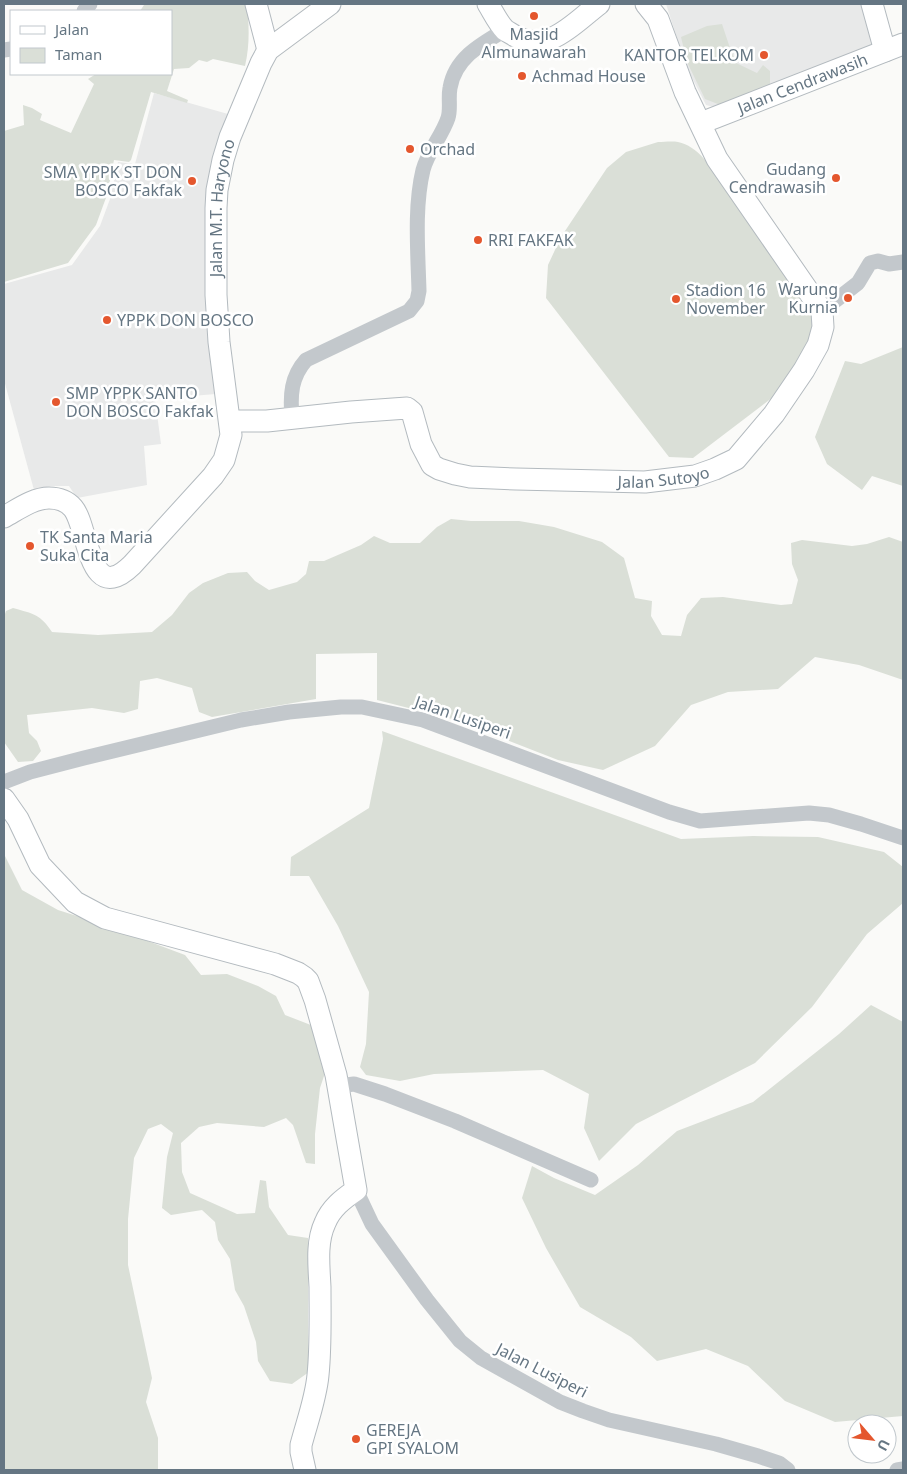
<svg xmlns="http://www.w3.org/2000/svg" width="907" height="1474" viewBox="0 0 907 1474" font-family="'Noto Sans',sans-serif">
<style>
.built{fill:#e8e9e9}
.green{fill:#dadfd7}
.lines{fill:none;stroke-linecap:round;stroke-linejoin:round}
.secondary-casing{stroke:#b3babf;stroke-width:23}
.minor{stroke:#c3c8cc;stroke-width:15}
.secondary{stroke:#fff;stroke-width:21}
.poi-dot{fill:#e4572e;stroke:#fff;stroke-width:2}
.labels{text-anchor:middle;stroke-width:5;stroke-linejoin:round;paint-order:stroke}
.poi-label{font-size:16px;fill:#657683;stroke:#fff;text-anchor:start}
.street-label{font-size:16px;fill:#657683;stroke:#fff}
</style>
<rect width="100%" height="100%" fill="#fafaf8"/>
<!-- built -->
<g class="built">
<path d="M 666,4 L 863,4 L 873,44 L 714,107 L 706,105 L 686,66 Z"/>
<path d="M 154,93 L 228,114 L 221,134 L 216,394 L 155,399 L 161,444 L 144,446 L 147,485 L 77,498 L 69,486 L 51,486 L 34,490 L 4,380 L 4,284 L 72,265 L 100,226 L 110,199 L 118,162 L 135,164 Z"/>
</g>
<!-- green -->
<g class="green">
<path d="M 152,4 L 247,4 C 249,25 250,45 245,66 L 213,59 L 207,62 L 199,60 L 189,68 L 174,69 L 167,91 L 188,100 L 187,103 L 151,92 L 131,160 L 129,162 L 114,160 L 107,195 L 96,225 L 68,263 L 4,282 L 4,131 L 24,125 L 23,105 L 32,108 L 42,114 L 40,120 L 71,133 L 94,84 L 88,79 L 96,74 L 171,74 L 171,11 L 140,11 L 144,5 Z"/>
<path d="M 722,24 L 731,51 L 736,63 L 757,73 L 763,65 L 770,71 L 770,85 L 723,106 L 705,99 L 687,62 L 681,37 L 707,26 Z"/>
<path d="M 658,142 C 664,142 672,141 678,142 C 698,146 709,166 722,180 L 814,317 L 816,328 L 781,391 L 693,458 L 669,457 L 546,298 L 548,265 L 561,237 L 607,168 L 626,152 Z"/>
<path d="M 903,347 L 903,486 L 872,476 L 862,490 L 827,464 L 815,437 L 845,361 L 861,364 Z"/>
<path d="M 451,519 L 471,521 L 519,521 L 554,527 L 602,542 L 624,558 L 635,598 L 652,601 L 651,616 L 662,635 L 681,636 L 687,615 L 701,598 L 723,597 L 781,605 L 792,604 L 798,580 L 792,564 L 791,543 L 802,540 L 852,546 L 867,544 L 889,537 L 903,542 L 903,680 L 859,665 L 815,657 L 778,689 L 728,692 L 691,705 L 655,746 L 603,770 L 558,760 L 456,720 L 377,700 L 377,653 L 316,654 L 316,699 L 212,717 L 199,712 L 192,688 L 157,678 L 140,681 L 138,709 L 124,713 L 92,708 L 27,715 L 29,733 L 37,741 L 41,751 L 33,761 L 18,762 L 4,742 L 4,617 L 6,611 L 13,608 C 34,614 40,614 52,632 L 98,635 L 152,632 L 172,615 L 189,593 L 203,583 L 228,573 L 247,572 L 255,581 L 269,590 L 297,582 L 306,574 L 309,561 L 324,561 L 361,545 L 374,536 L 390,543 L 420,543 L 437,527 Z"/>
<path d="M 382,731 L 681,839 L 753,836 L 818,837 L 884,852 L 903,867 L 903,903 L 867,934 L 812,1007 L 755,1063 L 636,1124 L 599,1161 L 584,1128 L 589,1094 L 543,1070 L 434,1074 L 400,1081 L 366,1075 L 360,1067 L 366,1044 L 369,992 L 338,926 L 309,876 L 290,876 L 291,857 L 369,808 L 383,739 Z"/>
<path d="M 4,854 L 22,890 L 58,910 L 105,925 L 185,955 L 201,975 L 227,974 L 258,986 L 276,996 L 285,1015 L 316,1027 L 326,1070 L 320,1088 L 315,1134 L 315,1164 L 306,1163 L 293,1125 L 286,1118 L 264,1127 L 217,1123 L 199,1127 L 181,1143 L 182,1172 L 190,1193 L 237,1214 L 255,1213 L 260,1180 L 266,1181 L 269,1207 L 288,1235 L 308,1238 L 308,1343 L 309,1372 L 292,1384 L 270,1381 L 258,1361 L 256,1342 L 244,1306 L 235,1290 L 230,1259 L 218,1240 L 215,1222 L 202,1210 L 171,1215 L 162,1208 L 167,1157 L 173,1133 L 161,1124 L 148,1129 L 134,1158 L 128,1219 L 128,1265 L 152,1378 L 146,1402 L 158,1438 L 158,1470 L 4,1470 Z"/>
<path d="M 871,1005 L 903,1022 L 903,1416 L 835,1422 L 785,1401 L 748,1366 L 706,1349 L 657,1361 L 631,1337 L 580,1307 L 546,1248 L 522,1198 L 532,1166 L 554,1178 L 595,1195 L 638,1165 L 677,1131 L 753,1102 L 839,1034 Z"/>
</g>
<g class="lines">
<defs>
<g id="secondary">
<path d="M 256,4 L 268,50"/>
<path d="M 488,4 C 493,12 498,23 505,30 C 508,32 512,34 515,36 C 548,55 575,22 599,4"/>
<path d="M 872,4 L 885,51"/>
<path id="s1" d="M 701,123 L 903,44"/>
<path id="s2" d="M 230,421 L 267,421 L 351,412 L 407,408 L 412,412 L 421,444 L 432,465 L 439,469 L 455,474 L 470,477 L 516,479 L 645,482 L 695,476 L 715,469 L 736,459 L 774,414 L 804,370 L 818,345 L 823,327 L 822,311 L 717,159 L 685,92 L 658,19 L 646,4"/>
<path id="s3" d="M 4,517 C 17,510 33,498 49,498 C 58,498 67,501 73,508 C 89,527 88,608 132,565 L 213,476 L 224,460 L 231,435 L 219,342 L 216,295 L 216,208 L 217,190 L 223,160 L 230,137 L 261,63 L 268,50 L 330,4"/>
<path d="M 4,799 L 18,819 L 40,865 L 75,902 L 105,918 L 275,964 L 298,973 L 304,977 L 308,981 L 315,1000 L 336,1075 L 356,1190 C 343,1199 331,1208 325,1223 C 316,1242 319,1266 320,1287 C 320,1316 321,1346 318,1375 C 316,1398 307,1422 301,1445 L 301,1452 L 305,1470"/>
</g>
</defs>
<!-- secondary casing -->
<use href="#secondary" class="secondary-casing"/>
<!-- minor -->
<g class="minor">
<path d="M 84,11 L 90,4"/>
<path d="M 4,50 L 11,49"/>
<path d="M 822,311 L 858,283 L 870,263 L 878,261 L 889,264 L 903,262"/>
<path d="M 292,417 C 290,395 291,377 306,360 L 409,311 L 417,301 L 419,291 C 418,253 414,207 423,170 C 428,151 442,136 448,118 C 451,109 448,98 450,88 C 455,58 481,44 505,30"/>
<path d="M 4,782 L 30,772 L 84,758 L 241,720 L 289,712 L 341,707 L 362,707 L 423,720 L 669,812 L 700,821 L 809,813 L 829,815 L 861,824 L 903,838"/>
<path d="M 338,1086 L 354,1084 L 385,1094 L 455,1121 L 591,1180"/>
<path d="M 356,1190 L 372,1224 L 427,1300 L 460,1341 L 481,1358 L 560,1402 L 583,1411 L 609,1420 L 716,1444 L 758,1456 L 779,1463 L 788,1470"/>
<path d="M 897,1470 L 903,1469"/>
</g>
<!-- secondary -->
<use href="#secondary" class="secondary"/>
</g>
<!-- markers -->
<g class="poi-dot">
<circle cx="534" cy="16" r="5"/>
<circle cx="764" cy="55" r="5"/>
<circle cx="522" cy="76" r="5"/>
<circle cx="410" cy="149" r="5"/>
<circle cx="836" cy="178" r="5"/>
<circle cx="192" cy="181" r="5"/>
<circle cx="478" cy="240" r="5"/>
<circle cx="848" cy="298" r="5"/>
<circle cx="676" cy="299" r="5"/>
<circle cx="107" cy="320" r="5"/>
<circle cx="56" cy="402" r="5"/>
<circle cx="30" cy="546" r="5"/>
<circle cx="356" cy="1439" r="5"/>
</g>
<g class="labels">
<!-- poi labels -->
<g class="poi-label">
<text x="534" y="40" text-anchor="middle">Masjid<tspan x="534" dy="18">Almunawarah</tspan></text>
<text x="754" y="61" text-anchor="end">KANTOR TELKOM</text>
<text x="532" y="82">Achmad House</text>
<text x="420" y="155">Orchad</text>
<text x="826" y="175" text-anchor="end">Gudang<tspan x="826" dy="18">Cendrawasih</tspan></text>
<text x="182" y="178" text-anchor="end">SMA YPPK ST DON<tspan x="182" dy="18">BOSCO Fakfak</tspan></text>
<text x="488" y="246">RRI FAKFAK</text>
<text x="838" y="295" text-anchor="end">Warung<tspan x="838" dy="18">Kurnia</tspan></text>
<text x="686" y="296">Stadion 16<tspan x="686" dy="18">November</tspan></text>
<text x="117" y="326">YPPK DON BOSCO</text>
<text x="66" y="399">SMP YPPK SANTO<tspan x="66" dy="18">DON BOSCO Fakfak</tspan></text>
<text x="40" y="543">TK Santa Maria<tspan x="40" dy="18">Suka Cita</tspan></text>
<text x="366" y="1436">GEREJA<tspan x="366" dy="18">GPI SYALOM</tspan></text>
</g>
<!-- street labels -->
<g class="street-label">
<text dy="6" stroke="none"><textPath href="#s1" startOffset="109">Jalan Cendrawasih</textPath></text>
<text dy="6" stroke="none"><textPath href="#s3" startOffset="578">Jalan M.T. Haryono</textPath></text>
<text dy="6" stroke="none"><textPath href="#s2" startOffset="475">Jalan Sutoyo</textPath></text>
<text transform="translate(463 717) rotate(19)" y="6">Jalan Lusiperi</text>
<text transform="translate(542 1370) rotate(27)" y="6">Jalan Lusiperi</text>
</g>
</g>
<!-- border -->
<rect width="907" height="1474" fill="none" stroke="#657683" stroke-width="10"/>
<!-- legend -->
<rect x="10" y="10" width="162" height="65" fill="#ffffff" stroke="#c1c8cd"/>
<rect x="20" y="26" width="25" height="8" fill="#ffffff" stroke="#c1c8cd"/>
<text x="55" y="35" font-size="15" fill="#657683">Jalan</text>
<rect x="20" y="48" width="25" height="15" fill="#dadfd7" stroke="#c1c8cd"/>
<text x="55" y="60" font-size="15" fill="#657683">Taman</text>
<!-- north arrow -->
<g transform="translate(872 1439) rotate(118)"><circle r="24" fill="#ffffff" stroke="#c1c8cd"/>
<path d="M0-4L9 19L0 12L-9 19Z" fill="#e4572e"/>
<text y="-8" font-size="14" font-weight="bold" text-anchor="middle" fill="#657683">U</text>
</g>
</svg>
